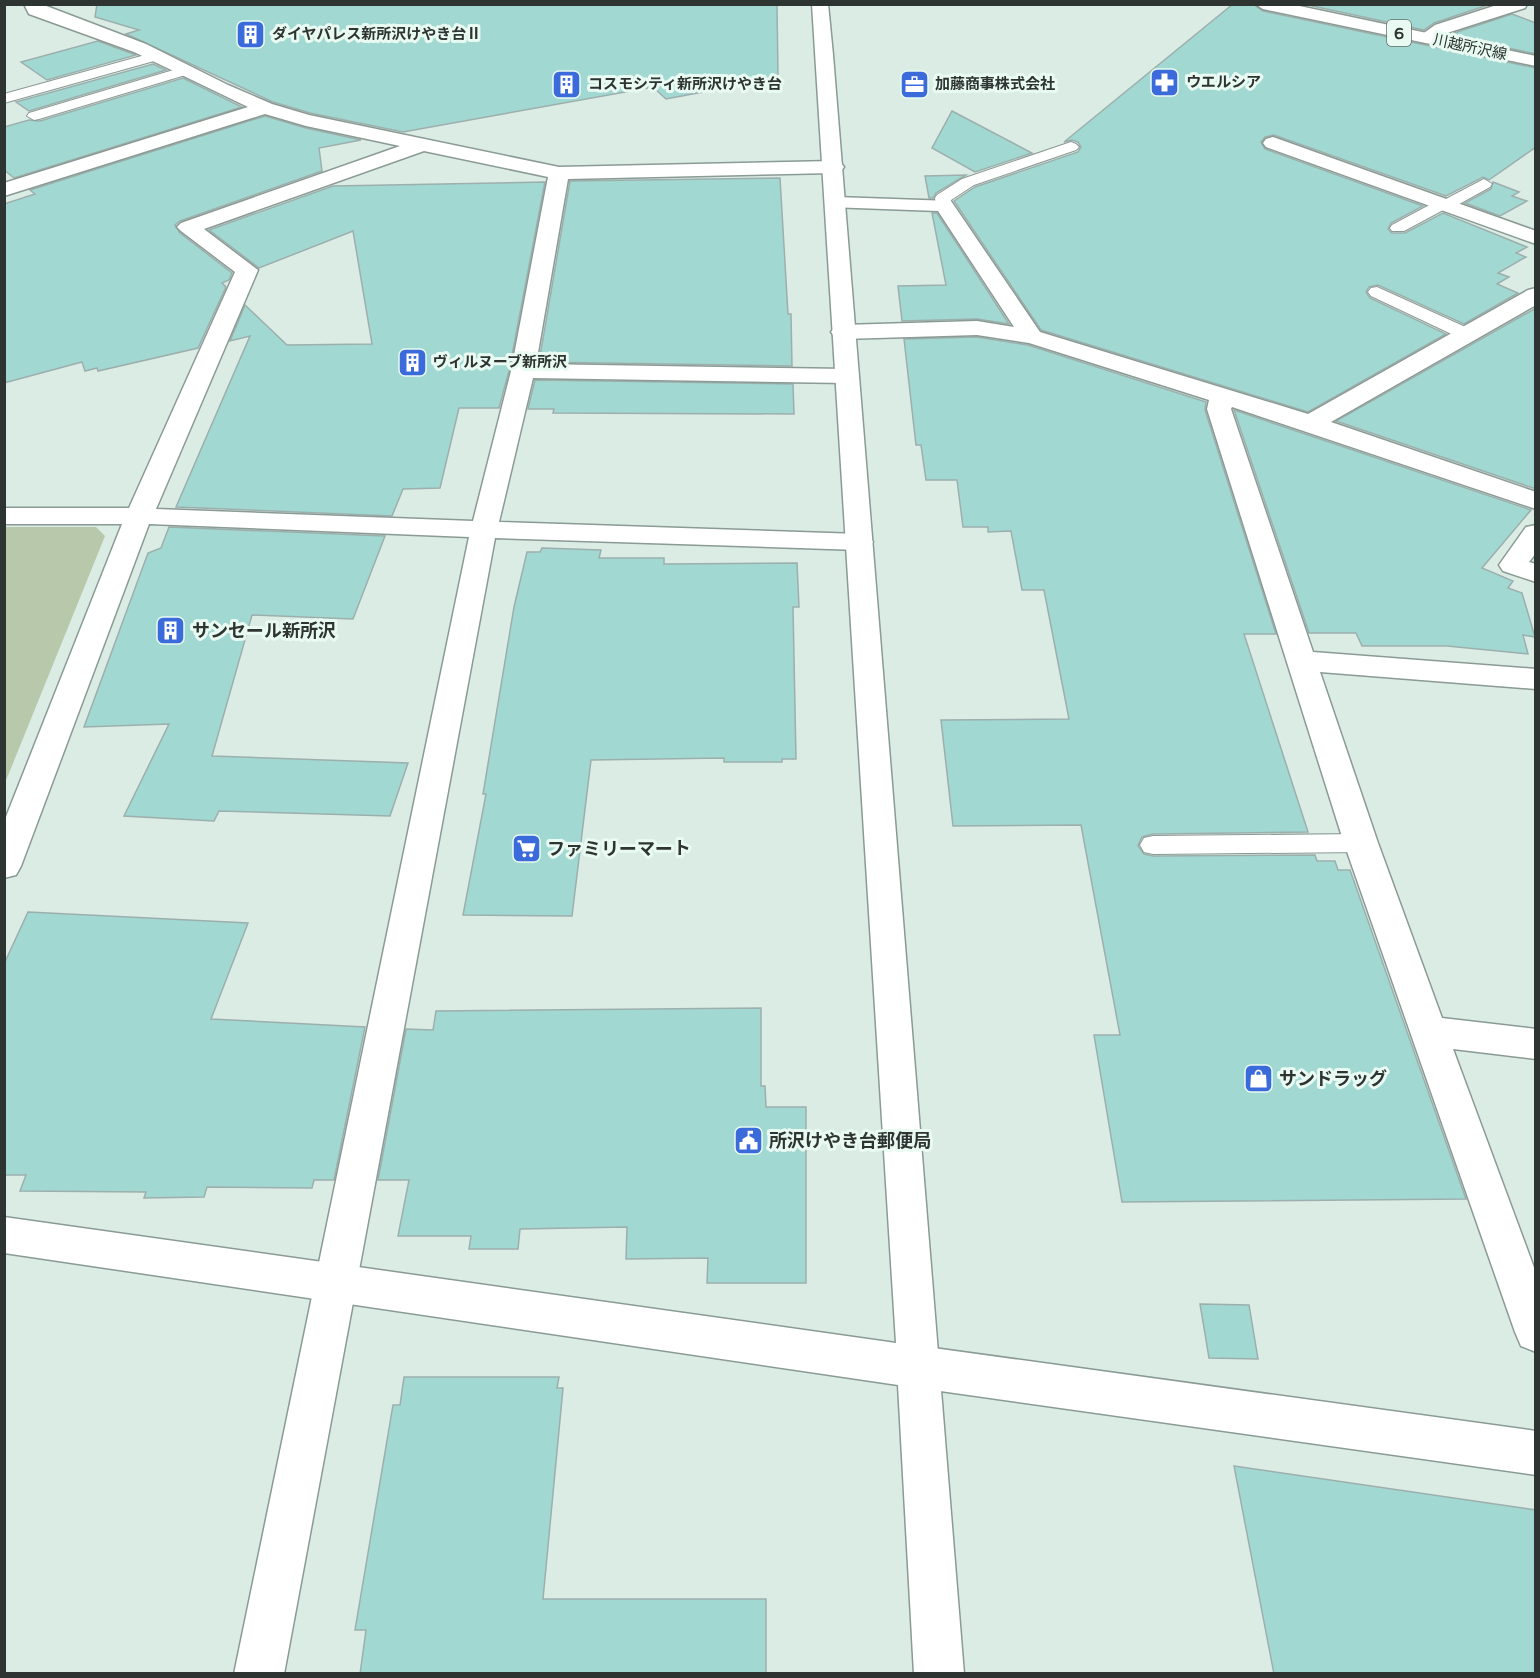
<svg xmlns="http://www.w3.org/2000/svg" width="1540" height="1678" viewBox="0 0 1540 1678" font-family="'Varela Round','Noto Sans JP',sans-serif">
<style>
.green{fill:#b8c8ab}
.building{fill:#a1d8d2;stroke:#9dafad;stroke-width:1.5}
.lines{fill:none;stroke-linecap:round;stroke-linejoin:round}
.service-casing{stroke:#8a9a94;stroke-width:2}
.minor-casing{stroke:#8a9a94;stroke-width:3}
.tertiary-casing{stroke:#8a9a94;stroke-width:3}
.primary-casing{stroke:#8a9a94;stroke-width:3}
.service{fill:#fff;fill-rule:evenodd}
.minor{fill:#fff;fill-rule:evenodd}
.tertiary{fill:#fff;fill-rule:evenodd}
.primary{fill:#fff;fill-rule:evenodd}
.labels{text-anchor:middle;stroke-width:6;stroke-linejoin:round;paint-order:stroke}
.far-poi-label{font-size:15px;font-weight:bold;fill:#2e3432;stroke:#e8faf2;text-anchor:start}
.far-street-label{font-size:15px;fill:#2e3432;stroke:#e8faf2}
.shield{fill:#e8faf2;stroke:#666f6c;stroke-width:1.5}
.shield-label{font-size:16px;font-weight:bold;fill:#2e3432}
.poi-label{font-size:18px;font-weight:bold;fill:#2e3432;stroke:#e8faf2;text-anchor:start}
</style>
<rect width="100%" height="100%" fill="#dbece5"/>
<!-- green -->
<path class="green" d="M 5,527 L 96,527 L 105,536 L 5,783 Z"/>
<!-- building -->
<g class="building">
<path d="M 97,4 L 777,4 L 778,78 L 666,99 L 653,87 L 403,132 L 310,113 L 273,102 L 126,34 L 139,30 L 95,17 Z"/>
<path d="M 1233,4 L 1253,4 L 1263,11 L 1536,68 L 1536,147 L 1489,180 L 1483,177 L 1446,196 L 1274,135 L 1265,137 L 1261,142 L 1265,149 L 1423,206 L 1391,223 L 1388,229 L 1392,233 L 1405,233 L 1443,213 L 1527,247 L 1516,253 L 1526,257 L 1498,273 L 1509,277 L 1497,284 L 1518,293 L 1464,324 L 1378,285 L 1369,287 L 1366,292 L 1370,298 L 1446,334 L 1308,412 L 1041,330 L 954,201 L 975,187 L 1078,152 L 1081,147 L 1078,142 L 1072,140 L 1064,142 Z"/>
<path d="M 1303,4 L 1485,4 L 1488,5 L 1434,23 L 1424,30 Z"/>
<path d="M 1512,14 L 1536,23 L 1536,54 L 1448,35 Z"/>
<path d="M 98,41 L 136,55 L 47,80 L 21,62 Z"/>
<path d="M 153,64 L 166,70 L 29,111 L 16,102 Z"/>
<path d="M 183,78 L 242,107 L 14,178 L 4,170 L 4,127 L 29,120 L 40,121 Z"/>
<path d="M 952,111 L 1032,153 L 975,172 L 932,148 Z"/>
<path d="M 265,116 L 306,128 L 361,140 L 319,148 L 322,171 L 180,221 L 175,225 L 180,233 L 232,273 L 229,280 L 222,283 L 226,287 L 198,348 L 98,371 L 97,368 L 85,371 L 82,362 L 4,383 L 4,204 L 35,194 L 30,190 Z"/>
<path d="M 966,175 L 936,193 L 933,198 L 929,198 L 925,176 Z"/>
<path d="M 780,178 L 788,314 L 791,314 L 792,366 L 539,362 L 570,181 Z"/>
<path d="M 545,182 L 509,371 L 499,408 L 459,408 L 440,488 L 403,489 L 392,516 L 176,507 L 250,336 L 230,341 L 245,305 L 287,345 L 372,344 L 353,231 L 259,268 L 209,230 L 333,186 Z"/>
<path d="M 1493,182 L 1519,192 L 1512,196 L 1527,201 L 1500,216 L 1465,203 L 1491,189 Z"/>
<path d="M 932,213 L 937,213 L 1009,324 L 977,319 L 902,321 L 898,286 L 946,285 Z"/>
<path d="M 1536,308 L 1536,489 L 1336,421 Z"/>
<path d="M 977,337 L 1028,345 L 1206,402 L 1205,410 L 1276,634 L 1244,634 L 1308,832 L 1153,834 L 1142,837 L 1138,846 L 1144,854 L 1153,856 L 1315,855 L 1317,861 L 1335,861 L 1338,870 L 1350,870 L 1466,1199 L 1122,1202 L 1094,1035 L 1120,1035 L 1081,825 L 953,826 L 941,720 L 1069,719 L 1044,590 L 1022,590 L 1011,531 L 988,532 L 988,527 L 963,527 L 957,480 L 926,480 L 921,445 L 916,445 L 904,339 Z"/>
<path d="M 535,380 L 793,384 L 794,414 L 553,413 L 554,409 L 528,409 Z"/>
<path d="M 1234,410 L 1531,510 L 1482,568 L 1513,581 L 1508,588 L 1522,593 L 1535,637 L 1523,635 L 1528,654 L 1447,646 L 1362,646 L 1356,633 L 1309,633 Z"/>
<path d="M 169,527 L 385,536 L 353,619 L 252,615 L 212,756 L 408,763 L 390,816 L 219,811 L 214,821 L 124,816 L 169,724 L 84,727 L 148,553 L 161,548 Z"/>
<path d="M 542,548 L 601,550 L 599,558 L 664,558 L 664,564 L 797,563 L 799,607 L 793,607 L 796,759 L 782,759 L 782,762 L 724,762 L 724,758 L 591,760 L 572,916 L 463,915 L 486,794 L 483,794 L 514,607 L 527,552 L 540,552 Z"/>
<path d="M 28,912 L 248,923 L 211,1019 L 365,1027 L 334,1180 L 314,1180 L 312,1188 L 207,1187 L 204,1197 L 144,1198 L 146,1192 L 20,1191 L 26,1175 L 4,1175 L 4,964 Z"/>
<path d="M 761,1008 L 761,1086 L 765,1086 L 766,1107 L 806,1107 L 806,1283 L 707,1283 L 708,1258 L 626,1259 L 627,1227 L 520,1229 L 518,1249 L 469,1249 L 471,1236 L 398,1236 L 409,1180 L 378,1180 L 406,1029 L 433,1030 L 436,1011 Z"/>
<path d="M 1200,1304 L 1249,1305 L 1258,1359 L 1209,1358 Z"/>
<path d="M 404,1377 L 559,1377 L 557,1388 L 563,1388 L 543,1599 L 766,1599 L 766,1674 L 360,1674 L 366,1630 L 355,1630 L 393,1405 L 400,1405 Z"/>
<path d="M 1234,1466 L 1536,1510 L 1536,1674 L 1274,1674 Z"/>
</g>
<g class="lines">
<defs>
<g id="service">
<path d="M 156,52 L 163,56 L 161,59 L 4,103 L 4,94 Z"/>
<path d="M 187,66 L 192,67 L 194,70 L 192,73 L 39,119 L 34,120 L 27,116 L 29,113 Z"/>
<path d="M 1071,142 L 1076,144 L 1079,147 L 1076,150 L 974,185 L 951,200 L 950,208 L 944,210 L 936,205 L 935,198 L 937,195 L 962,179 Z"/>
<path d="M 1484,179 L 1492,184 L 1490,187 L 1452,208 L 1445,209 L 1404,231 L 1392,231 L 1390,228 L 1392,225 L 1437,201 L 1444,200 Z"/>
<path d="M 1377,287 L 1472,330 L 1475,334 L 1472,338 L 1460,338 L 1371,296 L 1368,292 L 1371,288 Z"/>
<path d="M 1361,834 L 1370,836 L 1374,843 L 1370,850 L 1361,852 L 1153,854 L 1144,852 L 1140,845 L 1144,838 L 1153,836 Z"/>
</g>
<g id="minor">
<path d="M 24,4 L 41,4 L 146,44 L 228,85 L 272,104 L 309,115 L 559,167 L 834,161 L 841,163 L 844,167 L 841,171 L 834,173 L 568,179 L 536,364 L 846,369 L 854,371 L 858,376 L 854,381 L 846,383 L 533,378 L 499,522 L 859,534 L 869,536 L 873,542 L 869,548 L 859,550 L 495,538 L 284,1674 L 234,1674 L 469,537 L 149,524 L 21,866 L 16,875 L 4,878 L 4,822 L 122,524 L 4,524 L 4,508 L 129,508 L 235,272 L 181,231 L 177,227 L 181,223 L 400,146 L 306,126 L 265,114 L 4,196 L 4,183 L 248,107 L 134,52 L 29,14 ZM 424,151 L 548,177 L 511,371 L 473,521 L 156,509 L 258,270 L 204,229 Z"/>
<path d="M 1500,4 L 1527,4 L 1525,8 L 1447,33 L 1432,42 L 1420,42 L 1417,38 L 1435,25 Z"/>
<path d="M 1273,137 L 1536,231 L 1536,244 L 1266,147 L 1263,143 L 1266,139 Z"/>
<path d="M 836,197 L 951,201 L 1040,332 L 1308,414 L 1528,290 L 1536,288 L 1536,305 L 1331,422 L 1536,492 L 1536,509 L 1232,407 L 1231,409 L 1313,652 L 1536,669 L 1536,689 L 1320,672 L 1378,843 L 1442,1018 L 1536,1029 L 1536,1059 L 1453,1049 L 1536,1273 L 1536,1352 L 1521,1346 L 1515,1332 L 1344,843 L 1207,409 L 1209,400 L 1029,343 L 977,335 L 843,339 L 835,337 L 831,332 L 835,327 L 843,325 L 977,321 L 1014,327 L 938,211 L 829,207 L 826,203 L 829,199 Z"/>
<path d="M 1536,525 L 1536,553 L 1529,562 L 1536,564 L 1536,582 L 1503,571 L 1499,565 L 1526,527 Z"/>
<path d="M 919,1346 L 1536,1431 L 1536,1475 L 919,1388 L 904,1382 L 897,1367 L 904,1352 Z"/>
</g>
<path id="tertiary" d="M 812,4 L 828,4 L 833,55 L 964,1674 L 914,1674 L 898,1385 L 4,1253 L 4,1217 L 896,1343 Z"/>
<path id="primary" d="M 1255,4 L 1290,4 L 1536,56 L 1536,66 L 1263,9 Z"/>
</defs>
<!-- service casing -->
<use href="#service" class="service-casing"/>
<!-- minor casing -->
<use href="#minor" class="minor-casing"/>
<!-- tertiary casing -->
<use href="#tertiary" class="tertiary-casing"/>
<!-- primary casing -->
<use href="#primary" class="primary-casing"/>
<!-- service -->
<use href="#service" class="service"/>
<!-- minor -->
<use href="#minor" class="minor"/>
<!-- tertiary -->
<use href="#tertiary" class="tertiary"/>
<!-- primary -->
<use href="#primary" class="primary"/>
</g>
<!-- icons -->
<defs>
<symbol id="building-square" viewBox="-11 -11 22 22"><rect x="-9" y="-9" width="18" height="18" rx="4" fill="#3b6bdb" stroke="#e8faf2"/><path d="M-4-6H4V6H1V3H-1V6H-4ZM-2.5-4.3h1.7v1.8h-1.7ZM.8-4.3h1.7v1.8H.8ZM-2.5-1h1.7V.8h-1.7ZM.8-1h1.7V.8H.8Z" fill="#fff"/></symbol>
<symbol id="pharmacy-square" viewBox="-11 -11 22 22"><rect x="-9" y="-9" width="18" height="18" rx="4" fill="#3b6bdb" stroke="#e8faf2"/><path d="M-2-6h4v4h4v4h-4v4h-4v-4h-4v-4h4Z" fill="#fff"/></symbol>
<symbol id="office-square" viewBox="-11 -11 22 22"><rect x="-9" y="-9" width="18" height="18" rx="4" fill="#3b6bdb" stroke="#e8faf2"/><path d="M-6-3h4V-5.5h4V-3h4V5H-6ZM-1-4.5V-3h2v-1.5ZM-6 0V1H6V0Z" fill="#fff"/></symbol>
<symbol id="supermarket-square" viewBox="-11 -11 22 22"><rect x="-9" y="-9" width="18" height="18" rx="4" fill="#3b6bdb" stroke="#e8faf2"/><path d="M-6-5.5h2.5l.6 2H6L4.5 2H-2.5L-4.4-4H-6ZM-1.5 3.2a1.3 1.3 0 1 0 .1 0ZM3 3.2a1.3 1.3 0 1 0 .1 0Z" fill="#fff"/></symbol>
<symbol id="shop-square" viewBox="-11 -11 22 22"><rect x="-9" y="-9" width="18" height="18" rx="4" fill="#3b6bdb" stroke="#e8faf2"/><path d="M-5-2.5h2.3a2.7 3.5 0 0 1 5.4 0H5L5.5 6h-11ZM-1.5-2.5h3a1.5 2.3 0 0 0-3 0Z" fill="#fff"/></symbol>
<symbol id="civic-square" viewBox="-11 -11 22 22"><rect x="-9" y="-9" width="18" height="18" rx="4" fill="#3b6bdb" stroke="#e8faf2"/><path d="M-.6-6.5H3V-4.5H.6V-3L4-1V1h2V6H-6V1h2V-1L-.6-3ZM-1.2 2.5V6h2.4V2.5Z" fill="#fff"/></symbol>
</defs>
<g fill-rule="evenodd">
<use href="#building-square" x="234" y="18" width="33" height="33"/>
<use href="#pharmacy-square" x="1148" y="66" width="33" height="33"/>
<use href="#building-square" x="550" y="68" width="33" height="33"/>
<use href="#office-square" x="898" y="68" width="33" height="33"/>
<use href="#building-square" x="396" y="346" width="33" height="33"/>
<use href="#building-square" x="154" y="614" width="33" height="33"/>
<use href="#supermarket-square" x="510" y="832" width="33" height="33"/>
<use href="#shop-square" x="1242" y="1062" width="33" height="33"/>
<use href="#civic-square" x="732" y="1124" width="33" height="33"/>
</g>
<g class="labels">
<!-- far-poi labels -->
<g class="far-poi-label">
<text x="272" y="39">ダイヤパレス新所沢けやき台Ⅱ</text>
<text x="1186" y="87">ウエルシア</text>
<text x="588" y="89">コスモシティ新所沢けやき台</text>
<text x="935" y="89">加藤商事株式会社</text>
<text x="433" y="367">ヴィルヌーブ新所沢</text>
</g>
<!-- far-street labels -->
<g class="far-street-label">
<text transform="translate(1470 47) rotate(12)" y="5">川越所沢線</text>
</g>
<!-- shield labels -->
<rect class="shield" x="1387" y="20" width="24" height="26" rx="4.5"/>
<g class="shield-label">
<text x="1399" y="39">6</text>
</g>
<!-- poi labels -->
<g class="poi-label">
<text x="192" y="637">サンセール新所沢</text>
<text x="547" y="855">ファミリーマート</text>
<text x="1279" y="1085">サンドラッグ</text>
<text x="769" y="1147">所沢けやき台郵便局</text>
</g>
</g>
<!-- border -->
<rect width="1540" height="1678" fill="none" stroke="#2e3432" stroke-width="12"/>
</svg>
